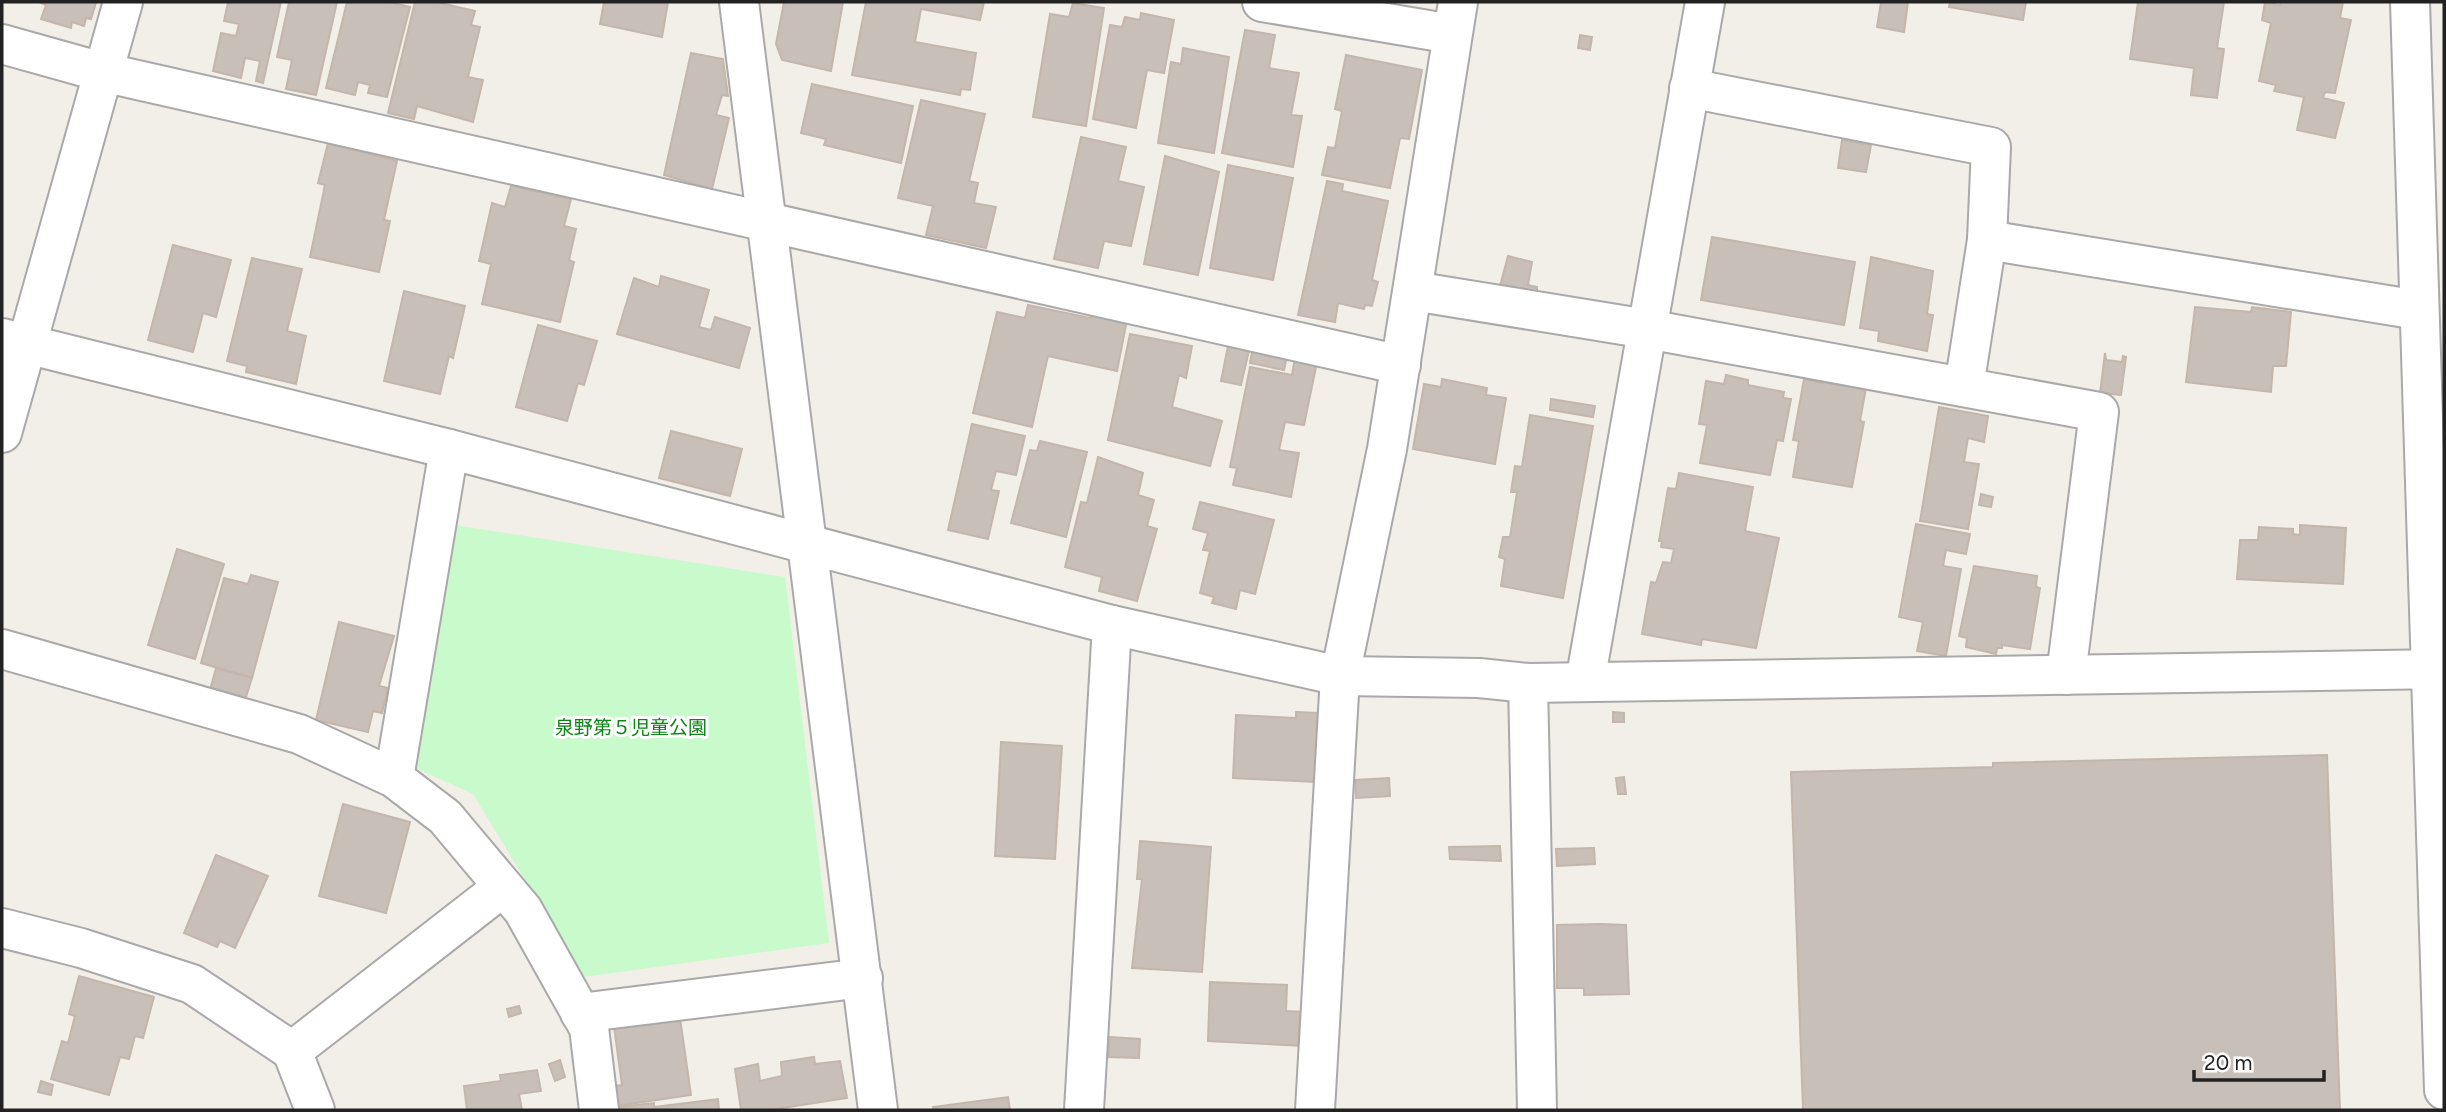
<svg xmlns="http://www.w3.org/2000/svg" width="2446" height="1112" viewBox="0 0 2446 1112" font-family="Figtree,'Noto Sans JP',sans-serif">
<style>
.park{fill:#c8facc}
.building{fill:#c7bfb8;stroke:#c4b6ab;stroke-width:2}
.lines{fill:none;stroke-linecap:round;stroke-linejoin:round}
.minor-casing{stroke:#a9a9a9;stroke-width:42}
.tertiary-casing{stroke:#a9a9a9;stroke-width:42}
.minor{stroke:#fff;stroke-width:38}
.tertiary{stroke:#fff;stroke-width:38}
.labels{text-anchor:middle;stroke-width:6;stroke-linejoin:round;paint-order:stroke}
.park-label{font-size:19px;fill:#0c8416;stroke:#fff}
</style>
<rect width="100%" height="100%" fill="#f2efe9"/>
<!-- park -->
<path class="park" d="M 455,525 L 785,577 L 829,943 L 584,977 L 473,794 L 415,768 Z"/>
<!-- building -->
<g class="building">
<path d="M 39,2 L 91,2 L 96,3 L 91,19 L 86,18 L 84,26 L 72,22 L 71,28 L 41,19 L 46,5 Z"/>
<path d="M 228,2 L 281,2 L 263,83 L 256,81 L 260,61 L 245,58 L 241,78 L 213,71 L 221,33 L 236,36 L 239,24 L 224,21 Z"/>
<path d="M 289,2 L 337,2 L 316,95 L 286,89 L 292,60 L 277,57 Z"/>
<path d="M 347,2 L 389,2 L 410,7 L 387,97 L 368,93 L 370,85 L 358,82 L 355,95 L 326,88 Z"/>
<path d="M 415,2 L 436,2 L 475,11 L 471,25 L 480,27 L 468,77 L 483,80 L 473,122 L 417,106 L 414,119 L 388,113 Z"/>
<path d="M 604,2 L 668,2 L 662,37 L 600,24 Z"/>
<path d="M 784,2 L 843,2 L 831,71 L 782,60 L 776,44 Z"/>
<path d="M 866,2 L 984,2 L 980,20 L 921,9 L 915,42 L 976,53 L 970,90 L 961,89 L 960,95 L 852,75 Z"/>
<path d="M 1881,2 L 1908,2 L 1904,32 L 1877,27 Z"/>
<path d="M 1950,2 L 2031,2 L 2026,2 L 2023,20 L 1949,7 Z"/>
<path d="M 2138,2 L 2224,2 L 2217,48 L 2224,49 L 2217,98 L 2191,95 L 2194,68 L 2130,59 Z"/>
<path d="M 2265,2 L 2280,5 L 2281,2 L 2343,2 L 2340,18 L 2351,20 L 2335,93 L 2325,92 L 2323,98 L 2344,103 L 2335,138 L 2297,130 L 2304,97 L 2274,91 L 2276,85 L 2259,81 L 2271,23 L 2262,20 Z"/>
<path d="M 1073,3 L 1104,8 L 1086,126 L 1033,117 L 1050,14 L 1069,17 Z"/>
<path d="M 1141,13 L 1174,20 L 1164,73 L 1147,70 L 1136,128 L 1093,119 L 1110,25 L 1122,27 L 1125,17 L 1140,20 Z"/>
<path d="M 1245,30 L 1275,35 L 1269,68 L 1299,73 L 1291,115 L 1302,116 L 1293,167 L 1222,153 Z"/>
<path d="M 1580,35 L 1592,37 L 1590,50 L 1578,48 Z"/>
<path d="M 1183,48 L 1229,57 L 1214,153 L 1158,143 L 1171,62 L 1181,64 Z"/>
<path d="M 691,53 L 723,59 L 728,96 L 722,95 L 716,115 L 729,118 L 712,189 L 664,175 Z"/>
<path d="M 1346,55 L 1422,70 L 1409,139 L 1400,138 L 1390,188 L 1322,175 L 1328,147 L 1335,148 L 1342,111 L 1335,109 Z"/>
<path d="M 812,84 L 913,106 L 901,163 L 824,145 L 826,139 L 801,133 Z"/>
<path d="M 921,100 L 985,114 L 969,181 L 978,183 L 974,203 L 996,207 L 986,248 L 926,235 L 933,206 L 898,198 Z"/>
<path d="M 1081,137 L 1126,147 L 1118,181 L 1144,187 L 1131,246 L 1104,241 L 1098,268 L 1054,259 Z"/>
<path d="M 1842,140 L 1871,145 L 1866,172 L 1838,168 Z"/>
<path d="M 328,143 L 397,161 L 384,220 L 390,221 L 379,272 L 310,257 L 325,185 L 318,183 Z"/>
<path d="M 1165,156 L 1219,172 L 1198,275 L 1144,264 Z"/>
<path d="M 1228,165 L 1293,178 L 1273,280 L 1210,268 Z"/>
<path d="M 1327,181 L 1343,184 L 1342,191 L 1388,201 L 1372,280 L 1378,282 L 1372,306 L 1365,305 L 1364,309 L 1338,303 L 1335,322 L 1298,315 Z"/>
<path d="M 511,186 L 571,199 L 564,226 L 576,229 L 569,260 L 574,262 L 560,322 L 482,304 L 491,264 L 479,261 L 492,203 L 505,207 Z"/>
<path d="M 1712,237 L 1855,262 L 1844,325 L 1701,300 Z"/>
<path d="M 173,245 L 231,260 L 216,317 L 203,313 L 193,352 L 148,340 Z"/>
<path d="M 1508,256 L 1532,262 L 1528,285 L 1537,287 L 1537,292 L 1500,286 Z"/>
<path d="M 1871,257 L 1933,271 L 1927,314 L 1933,315 L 1927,351 L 1878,341 L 1879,331 L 1860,328 Z"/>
<path d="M 252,258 L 302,269 L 287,331 L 306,336 L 296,384 L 246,372 L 247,366 L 227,361 Z"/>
<path d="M 661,276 L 709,290 L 699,327 L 711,330 L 715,317 L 750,328 L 739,368 L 617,334 L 634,278 L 659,287 Z"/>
<path d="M 404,291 L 465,306 L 453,358 L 449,356 L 440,394 L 384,381 Z"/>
<path d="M 1028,305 L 1090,318 L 1092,312 L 1127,320 L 1117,371 L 1048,356 L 1032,427 L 973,413 L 997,312 L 1025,318 Z"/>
<path d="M 2195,307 L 2251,312 L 2252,307 L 2291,312 L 2286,366 L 2273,366 L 2271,392 L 2186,382 Z"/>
<path d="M 538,325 L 597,341 L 584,385 L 578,383 L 567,421 L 516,407 Z"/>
<path d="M 1130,334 L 1192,346 L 1186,378 L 1179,375 L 1172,407 L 1222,421 L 1210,466 L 1108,440 Z"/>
<path d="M 1229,341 L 1250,346 L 1241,385 L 1221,381 Z"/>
<path d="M 1253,347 L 1287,356 L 1284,370 L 1250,363 Z"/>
<path d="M 2105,353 L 2106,360 L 2122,362 L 2123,356 L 2126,357 L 2121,395 L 2100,393 Z"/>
<path d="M 1295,357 L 1317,362 L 1304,425 L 1285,422 L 1279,450 L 1299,453 L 1291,497 L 1233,485 L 1237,468 L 1230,467 L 1250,367 L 1292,375 Z"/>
<path d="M 1726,375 L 1748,380 L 1748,385 L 1784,392 L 1783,398 L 1791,399 L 1783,441 L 1777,440 L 1770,475 L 1700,463 L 1707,425 L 1699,424 L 1706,381 L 1724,384 Z"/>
<path d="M 1824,377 L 1866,388 L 1860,421 L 1864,422 L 1852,487 L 1793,477 L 1799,441 L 1793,440 L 1804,379 L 1823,383 Z"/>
<path d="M 1442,379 L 1487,388 L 1486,395 L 1506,398 L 1495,464 L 1413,449 L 1424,384 L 1441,387 Z"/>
<path d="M 1551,399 L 1595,406 L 1593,417 L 1550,410 Z"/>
<path d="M 1939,407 L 1988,416 L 1984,442 L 1968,438 L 1964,462 L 1979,464 L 1968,529 L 1920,521 Z"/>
<path d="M 1530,415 L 1593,426 L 1563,598 L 1501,586 L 1505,559 L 1499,557 L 1503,537 L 1510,537 L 1517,492 L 1511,492 L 1515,466 L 1522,467 Z"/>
<path d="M 972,424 L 1025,436 L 1016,475 L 996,471 L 991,490 L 999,491 L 988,539 L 948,530 Z"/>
<path d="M 671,431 L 742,449 L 730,496 L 659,478 Z"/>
<path d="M 1040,441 L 1087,452 L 1066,537 L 1011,523 L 1030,450 L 1037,451 Z"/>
<path d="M 1098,457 L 1143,473 L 1138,495 L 1154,500 L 1147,526 L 1157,529 L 1137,601 L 1099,591 L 1102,577 L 1065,567 L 1081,502 L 1087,503 Z"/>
<path d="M 1679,473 L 1753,487 L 1745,531 L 1779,538 L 1756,648 L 1702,639 L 1701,645 L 1642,634 L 1651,582 L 1656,583 L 1663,562 L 1671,563 L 1674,549 L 1661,547 L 1662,541 L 1659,541 L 1668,488 L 1676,489 Z"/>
<path d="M 1981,494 L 1993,497 L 1991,507 L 1979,505 Z"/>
<path d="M 1200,502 L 1274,520 L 1255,594 L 1240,590 L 1236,609 L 1212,603 L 1214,597 L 1200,593 L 1210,551 L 1203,550 L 1208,533 L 1193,529 Z"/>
<path d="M 1916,524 L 1970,534 L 1966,554 L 1946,550 L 1943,566 L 1961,569 L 1946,656 L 1917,651 L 1923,622 L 1899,617 Z"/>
<path d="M 2300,525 L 2346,528 L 2343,584 L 2237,579 L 2240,540 L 2258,540 L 2259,527 L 2293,529 L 2293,534 L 2300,535 Z"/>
<path d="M 177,549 L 224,564 L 195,659 L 148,645 Z"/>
<path d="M 1974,566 L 2037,576 L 2036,587 L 2040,588 L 2030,649 L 2002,645 L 2002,648 L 1997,648 L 1996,654 L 1966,647 L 1967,638 L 1959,636 Z"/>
<path d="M 251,575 L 278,582 L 252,678 L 201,663 L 224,578 L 248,584 Z"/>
<path d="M 339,622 L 394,636 L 379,686 L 388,688 L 382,713 L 373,711 L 368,732 L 316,720 Z"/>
<path d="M 216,668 L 252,678 L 245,700 L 210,690 Z"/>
<path d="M 1296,712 L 1318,713 L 1315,782 L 1233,778 L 1236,715 L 1296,718 Z"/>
<path d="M 1613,712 L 1624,713 L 1624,722 L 1613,722 Z"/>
<path d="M 1001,742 L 1062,746 L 1055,859 L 995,856 Z"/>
<path d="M 2327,755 L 2340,1110 L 1803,1110 L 1791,772 L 1993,767 L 1993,763 Z"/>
<path d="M 1624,777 L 1626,794 L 1618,794 L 1616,778 Z"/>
<path d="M 1389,778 L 1390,796 L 1356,798 L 1355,780 Z"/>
<path d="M 343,804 L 410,822 L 386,913 L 319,896 Z"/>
<path d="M 1140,841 L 1211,847 L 1202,972 L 1132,968 L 1142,879 L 1137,879 Z"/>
<path d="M 1500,846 L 1501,861 L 1450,859 L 1449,847 Z"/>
<path d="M 1594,848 L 1595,864 L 1557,866 L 1556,849 Z"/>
<path d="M 216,855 L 268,876 L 235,948 L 220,941 L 217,947 L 184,933 Z"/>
<path d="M 1600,924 L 1626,925 L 1629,994 L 1584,995 L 1584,988 L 1557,988 L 1557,925 Z"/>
<path d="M 79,976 L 154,997 L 143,1038 L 135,1036 L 129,1059 L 120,1057 L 109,1095 L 51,1079 L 62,1041 L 68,1043 L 75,1016 L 69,1014 Z"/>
<path d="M 1210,982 L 1287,985 L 1286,1011 L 1305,1012 L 1303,1046 L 1208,1041 Z"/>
<path d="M 519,1006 L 521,1013 L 509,1017 L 507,1009 Z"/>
<path d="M 680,1018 L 691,1095 L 616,1106 L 613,1086 L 622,1085 L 614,1027 Z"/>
<path d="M 1110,1037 L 1140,1039 L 1139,1058 L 1108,1057 Z"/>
<path d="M 814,1057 L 815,1064 L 840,1061 L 847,1098 L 770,1110 L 741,1110 L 735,1069 L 758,1064 L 760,1081 L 782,1076 L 781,1062 Z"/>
<path d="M 560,1060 L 565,1077 L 555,1081 L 549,1064 Z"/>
<path d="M 537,1070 L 541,1091 L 519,1094 L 522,1110 L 467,1110 L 464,1086 L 501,1081 L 500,1075 Z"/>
<path d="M 41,1081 L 53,1085 L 51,1095 L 38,1092 Z"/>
<path d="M 1008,1097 L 1010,1110 L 934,1110 L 933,1107 Z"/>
<path d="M 718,1099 L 719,1110 L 618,1110 L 618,1107 L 654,1103 L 654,1107 Z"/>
</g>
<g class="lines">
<defs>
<g id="minor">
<path d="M 739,2 L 878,1110"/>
<path d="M 1262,2 L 1452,34"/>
<path d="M 2,44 L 102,72 L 1401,365"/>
<path d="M 1689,88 L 1991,147 L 1987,240 L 2418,310"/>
<path d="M 1413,291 L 1647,329 L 2099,412 L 2066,675"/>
<path d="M 2,338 L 449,449 L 1112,625 L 1340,676 L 1479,678 L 1528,683 L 2444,669"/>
<path d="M 1964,387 L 1987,240"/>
<path d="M 2,433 L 123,2"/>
<path d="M 2,649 L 299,734 L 394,778 L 445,817 L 523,910 L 589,1028 L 599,1110"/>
<path d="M 1585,682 L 1705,2"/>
<path d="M 1528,683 L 1537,1110"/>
<path d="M 394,778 L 449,449"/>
<path d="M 2,928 L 81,948 L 192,984 L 292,1051 L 315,1110"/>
<path d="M 580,1013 L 863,978"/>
<path d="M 292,1051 L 503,887"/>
<path d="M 1084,1110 L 1112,625"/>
<path d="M 1315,1110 L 1340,676 L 1387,449 L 1458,2"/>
</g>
<path id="tertiary" d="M 2410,2 L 2444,1090"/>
</defs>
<!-- minor casing -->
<use href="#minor" class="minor-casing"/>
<!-- tertiary casing -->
<use href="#tertiary" class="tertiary-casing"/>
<!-- minor -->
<use href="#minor" class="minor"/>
<!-- tertiary -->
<use href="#tertiary" class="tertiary"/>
</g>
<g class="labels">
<!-- park labels -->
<g class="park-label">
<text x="631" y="734">泉野第５児童公園</text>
</g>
</g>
<!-- border -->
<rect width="2446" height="1112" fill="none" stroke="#222222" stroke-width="7"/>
<!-- scale -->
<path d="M2194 1070v10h130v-10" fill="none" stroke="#222222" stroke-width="3.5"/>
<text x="2204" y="1070" font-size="21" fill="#222222" stroke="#ffffff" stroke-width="5" paint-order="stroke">20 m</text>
</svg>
